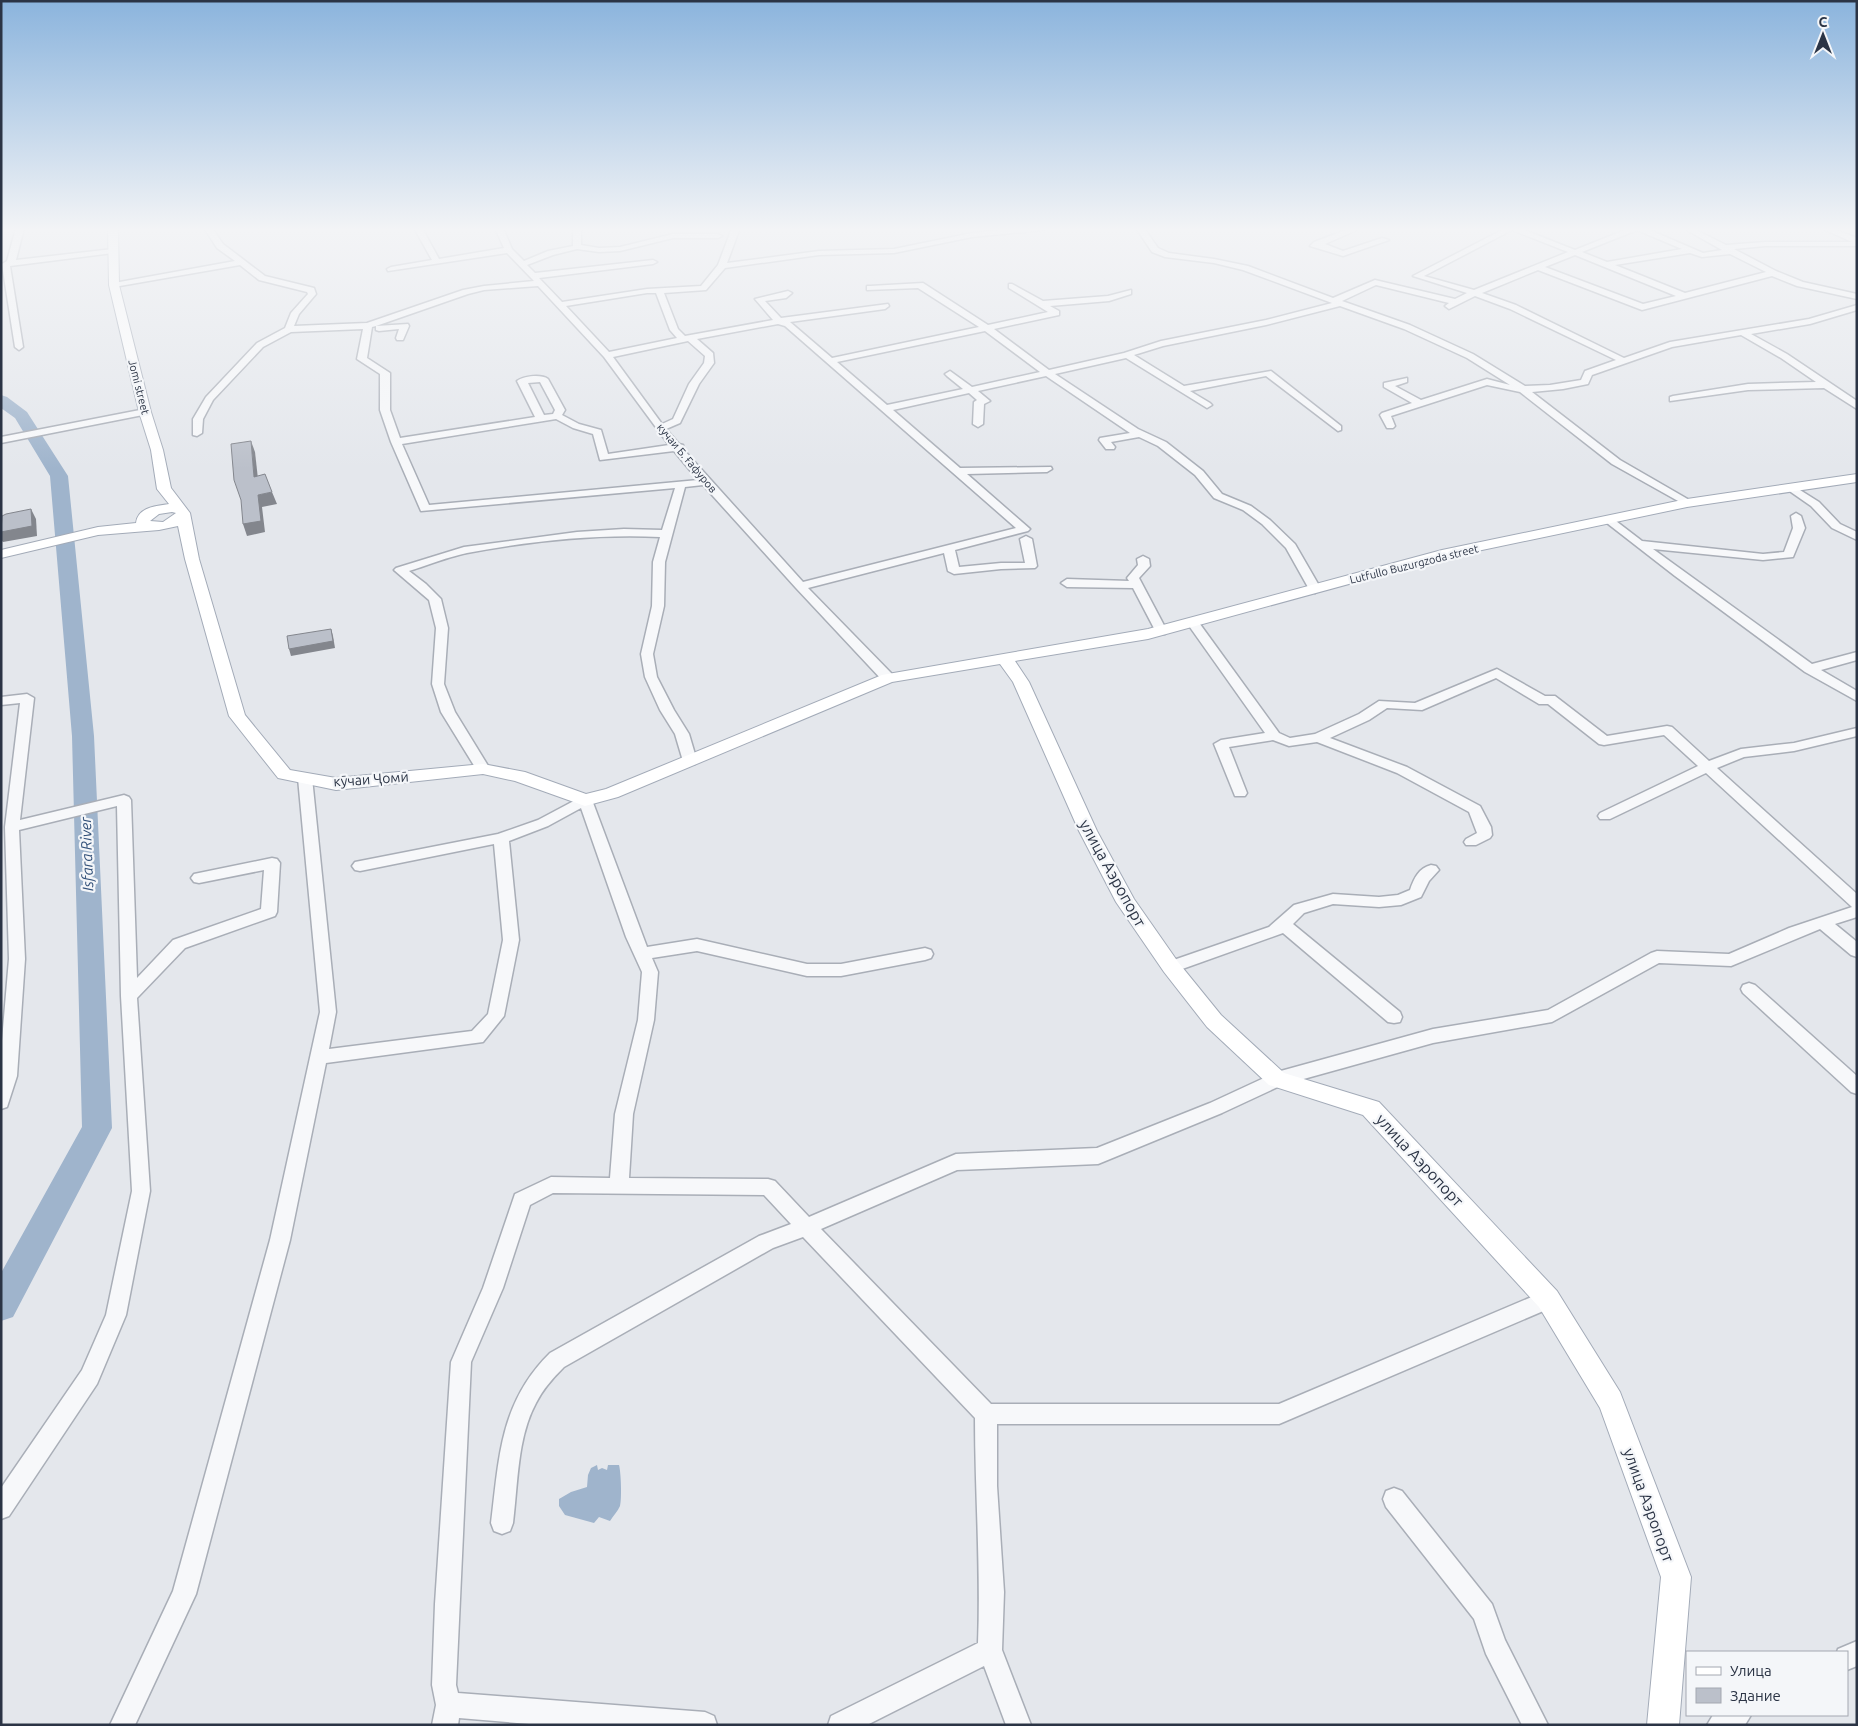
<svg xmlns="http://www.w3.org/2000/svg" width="1858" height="1726" viewBox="0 0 1858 1726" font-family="Ubuntu,sans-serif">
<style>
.water{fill:#9fb4cc}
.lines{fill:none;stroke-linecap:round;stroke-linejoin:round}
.river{fill:#9fb4cc;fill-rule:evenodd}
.minor-casing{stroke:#a9aeb7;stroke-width:3}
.major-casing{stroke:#a3abb8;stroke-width:2}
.minor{fill:#f7f8fa;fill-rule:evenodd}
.major{fill:#fff;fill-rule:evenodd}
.shaded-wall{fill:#83868d}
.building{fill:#bbc0ca;stroke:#83868d}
.labels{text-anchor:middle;stroke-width:4.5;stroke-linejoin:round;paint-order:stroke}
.far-street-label{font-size:11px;fill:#2b3445;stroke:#f4f6f9}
.street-label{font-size:14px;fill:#2b3445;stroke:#f4f6f9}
.water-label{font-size:15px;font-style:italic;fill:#34527a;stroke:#f4f6f9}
.near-street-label{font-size:16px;fill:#2b3445;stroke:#f4f6f9}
</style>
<rect width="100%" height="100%" fill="#e4e7ec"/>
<!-- water -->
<path class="water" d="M 597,1465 L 598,1470 L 602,1468 L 607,1470 L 608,1465 L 619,1465 C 621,1472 622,1499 620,1506 C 618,1511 613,1516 610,1521 L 599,1517 L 594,1523 L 565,1515 L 559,1506 L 559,1499 L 571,1492 L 587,1487 L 588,1475 L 591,1468 Z"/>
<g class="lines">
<!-- river -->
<path class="river" d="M 1,395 L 7,397 L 27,412 L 68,476 L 94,736 L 112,1128 L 13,1317 L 1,1321 L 1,1273 L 82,1127 L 72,736 L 50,476 L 15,418 L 1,408 Z"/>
<defs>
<g id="minor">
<path d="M 16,228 L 24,228 L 16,260 L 113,249 L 117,251 L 113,253 L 10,266 L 23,347 L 19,350 L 15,347 L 2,264 L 7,261 Z"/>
<path d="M 204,228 L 212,228 L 223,244 L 265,276 L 314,288 L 316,294 L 299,314 L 294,326 L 367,323 L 463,290 L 484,286 L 534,281 L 507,253 L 388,271 L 387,269 L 391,267 L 432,260 L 414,228 L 422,228 L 439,259 L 504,248 L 495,228 L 503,228 L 512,249 L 524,261 L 548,251 L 573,246 L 573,228 L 581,228 L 581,245 L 599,248 L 620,247 L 673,234 L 718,234 L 722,236 L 718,238 L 673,238 L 620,251 L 599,252 L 577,249 L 553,255 L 527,265 L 535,273 L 653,260 L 657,262 L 653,264 L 539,278 L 562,302 L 647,289 L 701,286 L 718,265 L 732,228 L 740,228 L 727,263 L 819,251 L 894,249 L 972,233 L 1022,228 L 1047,228 L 1043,230 L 972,237 L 894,253 L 819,255 L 725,268 L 706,290 L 664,293 L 678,329 L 685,336 L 773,320 L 755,299 L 788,291 L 792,293 L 786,298 L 765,301 L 781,318 L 888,304 L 889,306 L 885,309 L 790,322 L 832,358 L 979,327 L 918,288 L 867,290 L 867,286 L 870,286 L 923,283 L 988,325 L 1048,312 L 1009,288 L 1009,284 L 1012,284 L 1043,301 L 1108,296 L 1131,290 L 1131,294 L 1109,301 L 1050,306 L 1059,311 L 1059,315 L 994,329 L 1049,370 L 1124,353 L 1161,341 L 1266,320 L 1332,303 L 1243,270 L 1214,263 L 1165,257 L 1152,252 L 1136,228 L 1144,228 L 1158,248 L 1169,253 L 1214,259 L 1248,266 L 1333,298 L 1375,280 L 1455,299 L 1467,293 L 1413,276 L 1506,228 L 1519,228 L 1575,250 L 1630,228 L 1645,228 L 1703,253 L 1722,250 L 1683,228 L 1692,228 L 1726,245 L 1765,242 L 1852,242 L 1821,228 L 1831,228 L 1857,238 L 1857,246 L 1765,246 L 1734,249 L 1776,271 L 1803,282 L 1857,294 L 1857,299 L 1797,286 L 1772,276 L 1642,310 L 1538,270 L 1482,293 L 1516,305 L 1624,358 L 1670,342 L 1809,319 L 1857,305 L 1857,310 L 1810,324 L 1751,334 L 1787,354 L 1857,401 L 1857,409 L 1824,388 L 1748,390 L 1670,401 L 1670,397 L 1673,396 L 1748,384 L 1816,382 L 1781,358 L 1741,335 L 1672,347 L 1592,375 L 1588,384 L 1563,389 L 1532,392 L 1620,460 L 1691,501 L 1692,503 L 1687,506 L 1612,464 L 1520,392 L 1487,385 L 1391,416 L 1395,426 L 1393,428 L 1387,428 L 1380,415 L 1382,413 L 1412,403 L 1384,387 L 1384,383 L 1407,378 L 1407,382 L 1395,386 L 1421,400 L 1487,379 L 1510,385 L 1467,358 L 1404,329 L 1340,306 L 1266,325 L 1163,346 L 1134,355 L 1184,386 L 1271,371 L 1341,426 L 1341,430 L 1338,431 L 1266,376 L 1190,391 L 1210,403 L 1212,405 L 1207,408 L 1126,358 L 1055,374 L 1138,429 L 1166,442 L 1203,471 L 1222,494 L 1251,506 L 1270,520 L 1295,544 L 1321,589 L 1315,593 L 1309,589 L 1286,548 L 1262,524 L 1243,510 L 1214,498 L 1195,475 L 1158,446 L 1139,437 L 1111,442 L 1115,447 L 1114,449 L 1106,449 L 1099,440 L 1100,438 L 1130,433 L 1046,376 L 978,391 L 990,401 L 984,404 L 983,424 L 978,427 L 973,424 L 974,402 L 977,400 L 969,393 L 893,410 L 960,468 L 1051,467 L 1052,469 L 1047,472 L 967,474 L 1030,529 L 1028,531 L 955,550 L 959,567 L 1001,563 L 1025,563 L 1020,539 L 1026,536 L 1032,539 L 1037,566 L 1035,568 L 1001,569 L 954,574 L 948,571 L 944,553 L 808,588 L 893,675 L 894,678 L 888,682 L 883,681 L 796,588 L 703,485 L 685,487 L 665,562 L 664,606 L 653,654 L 657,677 L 674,710 L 689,734 L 697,761 L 695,764 L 685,764 L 683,761 L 675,734 L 660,710 L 645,677 L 641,654 L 652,606 L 653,562 L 660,537 C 596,534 530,541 467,553 C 448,557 428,565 409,571 L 426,584 L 441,599 L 448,628 L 444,684 L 455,712 L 490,769 L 488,772 L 478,772 L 441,712 L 432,684 L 436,628 L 429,600 L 394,570 L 396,568 L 464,547 L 577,532 L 624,529 L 662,530 L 675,488 L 421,511 L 391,442 L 380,410 L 380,374 L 357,359 L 363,329 L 291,332 L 263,347 L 213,400 L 203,419 L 202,433 L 197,436 L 193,435 L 193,419 L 206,397 L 257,343 L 285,328 L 291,313 L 308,294 L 307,292 L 259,280 L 240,265 L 114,287 L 110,285 L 114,283 L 235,261 L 217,248 ZM 1512,230 L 1568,252 L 1474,290 L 1424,276 ZM 1637,230 L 1682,249 L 1607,262 L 1582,252 ZM 1690,253 L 1702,257 L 1730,254 L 1766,272 L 1685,293 L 1615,265 ZM 1575,255 L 1676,296 L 1643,304 L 1545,267 ZM 1376,285 L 1449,303 L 1445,306 L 1449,309 L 1475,296 L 1510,309 L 1616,360 L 1585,371 L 1581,380 L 1550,385 L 1525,386 L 1473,354 L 1410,325 L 1342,301 ZM 538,286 L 604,357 L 669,445 L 608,454 L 601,430 L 579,424 L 562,415 L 565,410 L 548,379 C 541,374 524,376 517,381 L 535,417 L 400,438 L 390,410 L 390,373 L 367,358 L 372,327 L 376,326 L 376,330 L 379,331 L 399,329 L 396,338 L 397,340 L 403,340 L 409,326 L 408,324 L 376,326 L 468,294 L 484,290 ZM 647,293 L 656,293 L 670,330 L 677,338 L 609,352 L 566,306 ZM 778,324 L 785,326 L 1016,528 L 803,582 L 683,449 L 683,445 L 679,444 L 666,429 L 680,423 L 699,384 L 714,363 L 713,353 L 697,339 ZM 985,331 L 1040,372 L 972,387 L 950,371 L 945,374 L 947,376 L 963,389 L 887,405 L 837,362 ZM 688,341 L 705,356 L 704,363 L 689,384 L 673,419 L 662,424 L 613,357 ZM 540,382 L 555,410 L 553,414 L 544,415 L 528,383 ZM 556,419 L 573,428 L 593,434 L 600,460 L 674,451 L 698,480 L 429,505 L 402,444 Z"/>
<path d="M 1343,228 L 1354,228 L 1357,230 L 1325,244 L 1343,251 L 1382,238 L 1389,240 L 1343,256 L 1310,246 L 1314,242 L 1346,230 Z"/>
<path d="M 145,409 L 150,412 L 148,414 L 1,443 L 1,437 Z"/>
<path d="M 1792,485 L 1819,502 L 1840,524 L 1857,532 L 1857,540 L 1832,528 L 1811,506 L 1788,490 L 1787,488 Z"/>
<path d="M 1796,513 L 1801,516 L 1805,528 L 1793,557 L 1763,560 L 1653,549 L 1812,664 L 1857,652 L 1857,660 L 1821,670 L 1857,691 L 1857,701 L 1805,672 L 1675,576 L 1603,520 L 1608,517 L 1612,518 L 1642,541 L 1763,554 L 1784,552 L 1793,528 L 1791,516 Z"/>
<path d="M 1143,556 L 1149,559 L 1150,566 L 1139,578 L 1167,631 L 1165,634 L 1157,634 L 1133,588 L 1067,587 L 1061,583 L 1067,579 L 1129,581 L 1127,578 L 1138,565 L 1137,559 Z"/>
<path d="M 1193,619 L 1197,620 L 1279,733 L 1290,738 L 1315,734 L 1359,714 L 1379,701 L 1415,703 L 1497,669 L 1545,696 L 1555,696 L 1607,736 L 1667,726 L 1672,727 L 1709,761 L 1741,749 L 1794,743 L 1857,728 L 1857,736 L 1794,751 L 1744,757 L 1717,768 L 1857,894 L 1857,917 L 1835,924 L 1857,942 L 1857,957 L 1851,955 L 1820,929 L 1731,966 L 1659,963 L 1552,1022 L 1433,1043 L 1282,1085 L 1222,1113 L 1098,1164 L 957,1170 L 821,1229 L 991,1404 L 1279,1404 L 1548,1290 L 1555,1292 L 1558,1299 L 1555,1306 L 1279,1424 L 997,1424 L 997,1486 L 1004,1592 L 1002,1650 L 1031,1725 L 1006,1725 L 984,1666 L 867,1725 L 828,1725 L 831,1716 L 978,1643 C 981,1568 975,1493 975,1418 L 803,1237 L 773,1248 L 564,1367 C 553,1378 543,1389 536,1403 C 517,1438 518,1484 513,1523 L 510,1531 L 502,1534 L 494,1531 L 491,1523 C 499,1458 500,1402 550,1353 L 759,1236 L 791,1224 L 764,1195 L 553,1193 L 530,1205 L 503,1288 L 471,1362 L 456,1685 L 458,1693 L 705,1712 L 714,1716 L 717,1725 L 541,1725 L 459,1718 L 458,1725 L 432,1725 L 436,1705 L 432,1685 L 435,1604 L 451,1362 L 483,1288 L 515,1194 L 551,1177 L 610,1178 L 615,1114 L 638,1020 L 642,972 L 626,937 L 581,808 L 548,826 L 509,841 L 519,940 L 504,1016 L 483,1042 L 326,1063 L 290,1240 L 196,1594 L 135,1725 L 110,1725 L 173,1591 L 270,1240 L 320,1012 L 298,778 L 300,775 L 310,775 L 312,778 L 336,1012 L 329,1049 L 472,1031 L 488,1014 L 503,940 L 494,844 L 360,871 L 355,870 L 352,866 L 355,862 L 498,834 L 538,820 L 585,795 L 590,797 L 592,800 L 647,947 L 697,939 L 807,964 L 841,964 L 925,948 L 931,950 L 933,954 L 931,958 L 925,960 L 841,976 L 807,976 L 697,951 L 652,958 L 658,972 L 654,1020 L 633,1114 L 629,1178 L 768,1179 L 775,1181 L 809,1217 L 956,1154 L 1097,1148 L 1210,1103 L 1277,1072 L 1433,1029 L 1548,1010 L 1651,953 L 1657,951 L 1729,954 L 1789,928 L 1852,907 L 1706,773 L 1610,819 L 1600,819 L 1598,816 L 1600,813 L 1698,766 L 1664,735 L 1604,745 L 1599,744 L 1548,704 L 1539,704 L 1496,678 L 1422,710 L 1387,708 L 1369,720 L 1330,738 L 1407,767 L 1480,806 L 1491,827 L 1492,835 L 1490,838 L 1476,845 L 1466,845 L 1464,842 L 1466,839 L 1477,833 L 1469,812 L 1397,773 L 1317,742 L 1289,746 L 1273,740 L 1229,747 L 1247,793 L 1245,796 L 1235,796 L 1214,744 L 1221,740 L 1265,733 L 1187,623 Z"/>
<path d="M 27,694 L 34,698 L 20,820 L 124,795 L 129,797 L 131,800 L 137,978 L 173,940 L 261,909 L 264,870 L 199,883 L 194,882 L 191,878 L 194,874 L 272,858 L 277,859 L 280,863 L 277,912 L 275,916 L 185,948 L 137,998 L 150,1191 L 126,1315 L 97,1384 L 9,1516 L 1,1519 L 1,1488 L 82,1370 L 106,1315 L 132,1191 L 121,996 L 117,806 L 19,830 L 25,959 L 17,1076 L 7,1107 L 1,1109 L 1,1052 L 9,959 L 5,827 L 20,703 L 1,705 L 1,697 Z"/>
<path d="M 1431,865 L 1436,866 L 1439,870 L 1429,881 L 1421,897 L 1401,905 L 1379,907 L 1333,904 L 1304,913 L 1293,924 L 1400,1012 L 1402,1017 L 1400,1022 L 1394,1023 L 1388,1022 L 1283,933 L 1171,973 L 1165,971 L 1163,967 L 1165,963 L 1269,927 L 1294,905 L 1333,894 L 1379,897 L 1398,895 L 1410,890 C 1414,878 1419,868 1431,865 Z"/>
<path d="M 1749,983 L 1755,985 L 1857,1076 L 1857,1094 L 1851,1092 L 1743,993 L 1741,989 L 1743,985 Z"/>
<path d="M 1394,1488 L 1402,1491 L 1492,1604 L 1505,1640 L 1548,1725 L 1522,1725 L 1486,1654 L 1474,1619 L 1386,1507 L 1383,1499 L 1386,1491 Z"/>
<path d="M 1857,1641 L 1857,1666 L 1847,1670 L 1847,1652 L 1837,1652 L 1838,1649 Z"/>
<path d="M 1713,1715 L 1751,1715 L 1745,1725 L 1707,1725 Z"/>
</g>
<path id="major" d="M 108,228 L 118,228 L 119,285 L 151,412 L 163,450 L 171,488 L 190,513 L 199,559 L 245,715 L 290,770 L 336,778 L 483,764 L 525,772 L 586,794 L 606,789 L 882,675 L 1148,629 L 1442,550 L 1687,499 L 1857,474 L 1857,482 L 1687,507 L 1444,558 L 1148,639 L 1015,661 L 1029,682 L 1097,831 L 1134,899 L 1178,962 L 1221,1015 L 1284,1073 L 1379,1102 L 1557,1291 L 1620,1392 L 1691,1577 L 1679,1725 L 1647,1725 L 1661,1577 L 1600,1408 L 1539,1307 L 1363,1115 L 1269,1085 L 1207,1027 L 1164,972 L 1116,902 L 1079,831 L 1013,682 L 1000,664 L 892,682 L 618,797 L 585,806 L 515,781 L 483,774 L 336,790 L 278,778 L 229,716 L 185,559 L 178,526 L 159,530 L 98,535 L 1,558 L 1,550 L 98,527 L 136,523 C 138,507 156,506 169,504 L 157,489 L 151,450 L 139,412 L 109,285 ZM 172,512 L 176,513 L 163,522 L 150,521 L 159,514 Z"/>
</defs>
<!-- minor casing -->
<use href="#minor" class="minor-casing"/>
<!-- major casing -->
<use href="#major" class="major-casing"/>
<!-- minor -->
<use href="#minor" class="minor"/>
<!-- major -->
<use href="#major" class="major"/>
</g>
<!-- shaded-wall -->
<g class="shaded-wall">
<path d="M 251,441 L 255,452 L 259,488 L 254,477 Z"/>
<path d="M 272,492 L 277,504 L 262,507 L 265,532 L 247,536 L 243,524 L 258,495 Z"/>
<path d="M 31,509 L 36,519 L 37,536 L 3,542 L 1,540 L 1,532 Z"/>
<path d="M 331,629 L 333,636 L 335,648 L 291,656 L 289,649 Z"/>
</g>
<!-- building -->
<g class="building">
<path d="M 251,441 L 254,477 L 265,474 L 272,492 L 258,495 L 261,521 L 243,524 L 241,500 L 234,480 L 231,444 Z"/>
<path d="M 31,509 L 32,526 L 1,532 L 2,516 L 6,514 Z"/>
<path d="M 331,629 L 333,641 L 289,649 L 287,636 Z"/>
</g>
<!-- sky -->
<linearGradient id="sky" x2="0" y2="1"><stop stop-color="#8bb4dd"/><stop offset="0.49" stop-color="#f3f4f6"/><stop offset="1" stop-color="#f3f4f6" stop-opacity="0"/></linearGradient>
<rect width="1858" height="469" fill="url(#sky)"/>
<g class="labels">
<!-- far-street labels -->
<g class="far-street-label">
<text transform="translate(139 387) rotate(76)" y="4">Jomi street</text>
<text transform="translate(687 458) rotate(50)" y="4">кучаи Б. Ғафуров</text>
<text transform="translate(1414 564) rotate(-14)" y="4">Lutfullo Buzurgzoda street</text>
</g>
<!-- street labels -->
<g class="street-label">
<text transform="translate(371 779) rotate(-4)" y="5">кӯчаи Ҷомӣ</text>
</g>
<!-- water labels -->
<g class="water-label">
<text transform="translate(87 854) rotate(-92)" y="5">Isfara River</text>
</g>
<!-- near-street labels -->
<g class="near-street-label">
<text transform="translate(1113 873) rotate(61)" y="6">улица Аэропорт</text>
<text transform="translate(1420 1160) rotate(47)" y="6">улица Аэропорт</text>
<text transform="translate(1649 1505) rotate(70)" y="6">улица Аэропорт</text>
</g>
</g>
<!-- border -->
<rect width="1858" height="1726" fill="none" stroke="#2b3445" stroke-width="5"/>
<!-- legend -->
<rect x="1686" y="1651" width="162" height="65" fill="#f4f6f9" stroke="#a4a8b1"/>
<rect x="1696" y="1667" width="25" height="8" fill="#ffffff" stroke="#a4a8b1"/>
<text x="1730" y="1676" font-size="15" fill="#2b3445">Улица</text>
<rect x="1696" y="1688" width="25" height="15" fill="#bbc0ca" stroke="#a4a8b1"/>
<text x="1730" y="1701" font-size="15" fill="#2b3445">Здание</text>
<!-- north arrow -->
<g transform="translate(1823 35)" stroke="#f4f6f9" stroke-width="4" paint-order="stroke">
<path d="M0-4L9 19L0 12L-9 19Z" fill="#2b3445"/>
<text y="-8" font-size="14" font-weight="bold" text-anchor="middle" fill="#2b3445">С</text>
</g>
</svg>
